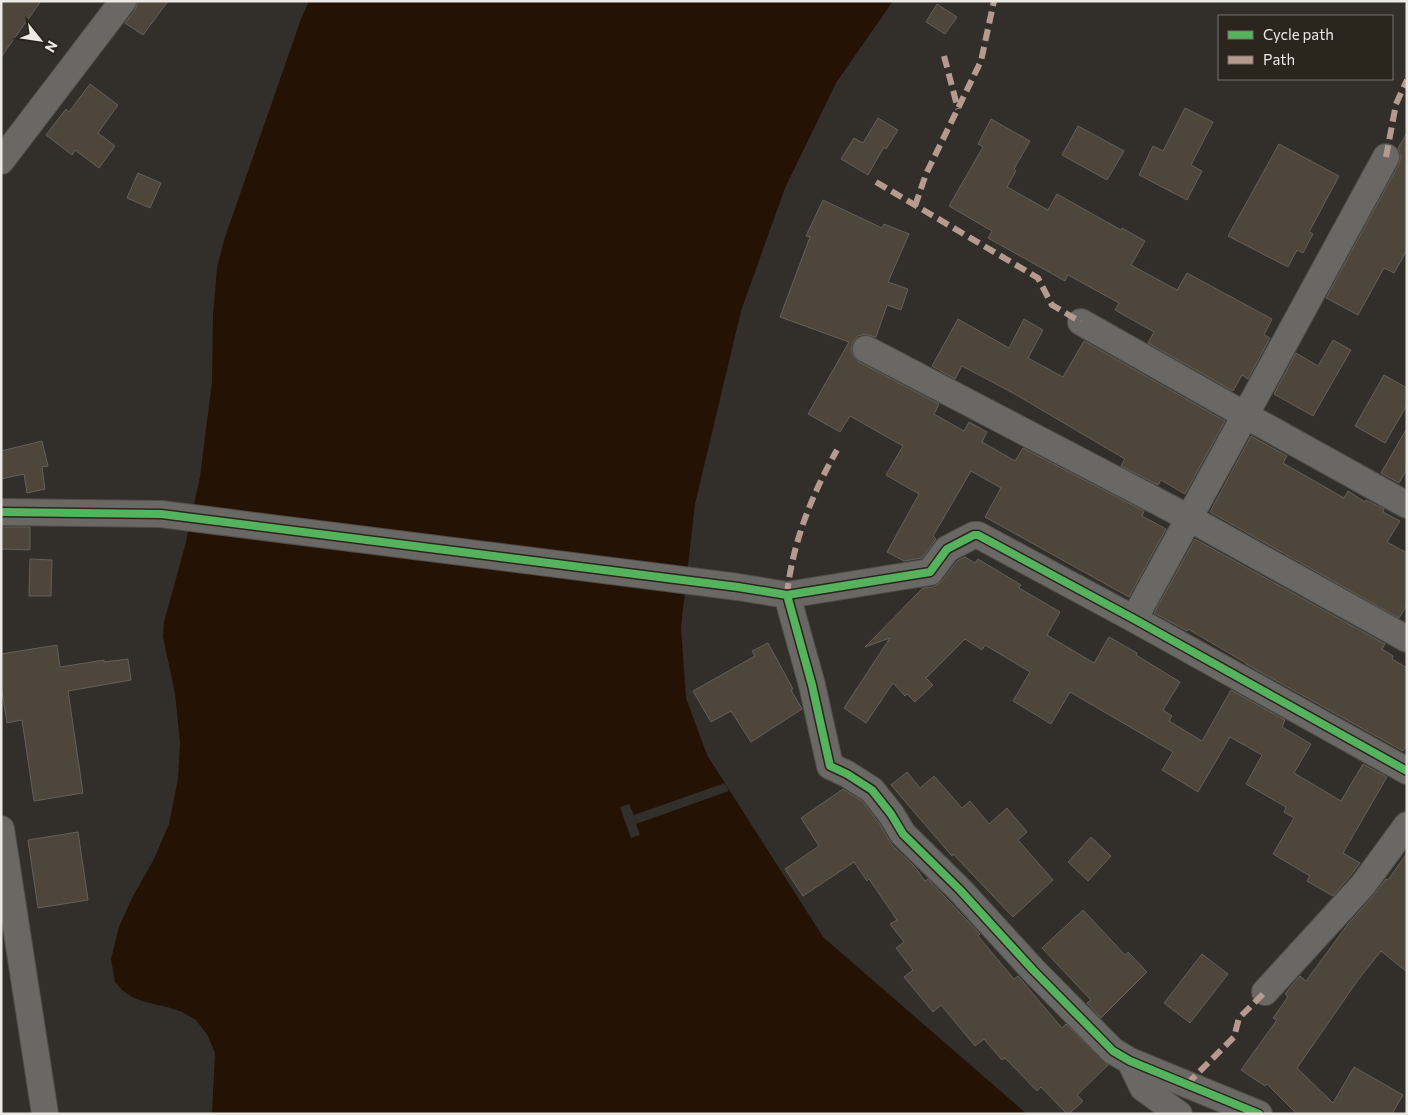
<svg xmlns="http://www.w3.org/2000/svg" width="1408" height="1115" viewBox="0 0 1408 1115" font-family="Commissioner,sans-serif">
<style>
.water{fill:#241204}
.pier{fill:#322f2b}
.building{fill:#4f463b;stroke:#62605c}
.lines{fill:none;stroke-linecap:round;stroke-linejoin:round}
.minor-casing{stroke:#504e4a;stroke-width:28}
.minor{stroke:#6a6865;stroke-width:26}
.quiet{stroke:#b69a8f;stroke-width:6;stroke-dasharray:12 6;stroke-linecap:butt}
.cycleway-casing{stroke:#2b251e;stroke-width:11}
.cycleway{stroke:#56b35d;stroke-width:8}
</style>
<rect width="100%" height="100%" fill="#322f2b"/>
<!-- water -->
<path class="water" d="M 309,1 L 893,1 L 836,83 L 785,188 L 741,311 L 695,504 L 681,627 L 686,698 L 707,755 L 823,937 L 1027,1114 L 212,1114 L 215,1053 L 208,1036 L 196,1020 L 182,1012 L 167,1007 L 145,1002 L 132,997 L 122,990 L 115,982 L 111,959 L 119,927 L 132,898 L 154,859 L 169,824 L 178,779 L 180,743 L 175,693 L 163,637 L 164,622 L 185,546 L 200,477 L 212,382 L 213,315 L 217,268 L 224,240 L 301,19 Z"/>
<!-- pier -->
<path class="pier" d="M 725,783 L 729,791 L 636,824 L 640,835 L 631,838 L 620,807 L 629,804 L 634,815 Z"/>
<!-- building -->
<g class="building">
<path d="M 1,1 L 41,1 L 1,57 Z"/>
<path d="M 138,1 L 168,1 L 143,35 L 125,23 L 135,10 Z"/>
<path d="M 937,4 L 957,17 L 945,34 L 926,22 Z"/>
<path d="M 90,84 L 118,105 L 98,133 L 115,146 L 99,168 L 75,150 L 72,155 L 46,135 L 66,109 L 69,112 Z"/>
<path d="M 1185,108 L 1213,122 L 1191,165 L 1202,171 L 1187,200 L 1139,175 L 1153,146 L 1163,151 Z"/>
<path d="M 878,118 L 898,130 L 886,149 L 884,147 L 868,175 L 841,159 L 854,138 L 863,143 Z"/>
<path d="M 991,119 L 1030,141 L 1014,169 L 1016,171 L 1007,187 L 1048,210 L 1057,194 L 1121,230 L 1122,228 L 1145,241 L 1131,265 L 1177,290 L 1187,273 L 1272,319 L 1264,335 L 1270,338 L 1248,379 L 1242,375 L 1233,391 L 1148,343 L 1154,332 L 1115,310 L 1119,303 L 1068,275 L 1065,281 L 988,238 L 992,231 L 949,206 L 983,147 L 978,144 Z"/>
<path d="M 1078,126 L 1124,151 L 1107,180 L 1062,155 Z"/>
<path d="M 1407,133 L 1407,250 L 1394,273 L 1384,268 L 1358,315 L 1326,298 L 1399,164 L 1401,156 L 1398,148 Z"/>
<path d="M 1279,144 L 1339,176 L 1309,232 L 1313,234 L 1303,253 L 1297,250 L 1288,267 L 1228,236 Z"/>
<path d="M 138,173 L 161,183 L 150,208 L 127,198 Z"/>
<path d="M 823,200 L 882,228 L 884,224 L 909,234 L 888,282 L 908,289 L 901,310 L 887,305 L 876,337 L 865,334 L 858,336 L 853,342 L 851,350 L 854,357 L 859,362 L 939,404 L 934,414 L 964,431 L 969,422 L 987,432 L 982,442 L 1015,461 L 1023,448 L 1144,511 L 1142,516 L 1166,529 L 1129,597 L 985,517 L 1001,488 L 971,471 L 933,536 L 936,539 L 922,558 L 904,561 L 887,552 L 919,494 L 886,475 L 903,446 L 850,416 L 840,432 L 808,414 L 849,342 L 780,317 L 810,237 L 806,236 Z"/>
<path d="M 958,319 L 1009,348 L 1024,319 L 1043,330 L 1028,358 L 1063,377 L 1084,341 L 1225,421 L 1185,494 L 1161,480 L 1158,485 L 1121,466 L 1125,459 L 1013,393 L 962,366 L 955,379 L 932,366 Z"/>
<path d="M 1333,340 L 1351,350 L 1313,416 L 1274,394 L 1296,353 L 1318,366 Z"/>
<path d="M 1384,375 L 1407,388 L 1407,405 L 1385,443 L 1355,426 Z"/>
<path d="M 1407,428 L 1407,469 L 1399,483 L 1381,473 Z"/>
<path d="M 1251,436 L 1287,456 L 1283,463 L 1344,498 L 1348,491 L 1365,502 L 1366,500 L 1384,509 L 1383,512 L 1400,521 L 1387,542 L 1407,553 L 1407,605 L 1399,618 L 1210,512 Z"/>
<path d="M 42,441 L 48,466 L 42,467 L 45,489 L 27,493 L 24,474 L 1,479 L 1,451 Z"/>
<path d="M 1,527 L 30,527 L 30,550 L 1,549 Z"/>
<path d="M 1195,539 L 1385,644 L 1382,649 L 1393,656 L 1392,659 L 1407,668 L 1407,744 L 1403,751 L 1246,664 L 1246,663 L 1188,629 L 1187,631 L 1154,613 Z"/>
<path d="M 965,557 L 975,563 L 978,559 L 1021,585 L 1019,588 L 1060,612 L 1047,635 L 1094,663 L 1109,637 L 1137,653 L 1136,655 L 1180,682 L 1163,710 L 1172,716 L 1169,721 L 1202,741 L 1231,690 L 1285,720 L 1282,727 L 1311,744 L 1294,773 L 1341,801 L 1363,764 L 1387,777 L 1343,853 L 1360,863 L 1351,875 L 1333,896 L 1307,881 L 1310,876 L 1273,854 L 1294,818 L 1284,812 L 1286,807 L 1246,784 L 1262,755 L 1230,737 L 1198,792 L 1162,770 L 1173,752 L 1070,692 L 1051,724 L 1013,701 L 1030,672 L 985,645 L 982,650 L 965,639 L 926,678 L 933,685 L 915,702 L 907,694 L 905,696 L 893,683 L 866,723 L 844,708 L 890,638 L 865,647 L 923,588 L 933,587 L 942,581 L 957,561 Z"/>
<path d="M 30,559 L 52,560 L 51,596 L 29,596 Z"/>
<path d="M 768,643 L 793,689 L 791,690 L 802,709 L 751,742 L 731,711 L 711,722 L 693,691 L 755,656 L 752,651 Z"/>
<path d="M 57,645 L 60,667 L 104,660 L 104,662 L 128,659 L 131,680 L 68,691 L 83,793 L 34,801 L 22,720 L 7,723 L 1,685 L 1,654 Z"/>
<path d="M 907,772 L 920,788 L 934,776 L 962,808 L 970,801 L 989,824 L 1007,808 L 1027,832 L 1018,840 L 1053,880 L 1013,917 L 953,854 L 952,856 L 891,785 Z"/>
<path d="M 843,789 L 862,801 L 879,823 L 892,845 L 915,867 L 925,881 L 928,879 L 980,934 L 978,936 L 1014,979 L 1018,976 L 1062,1028 L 1066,1024 L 1108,1065 L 1077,1095 L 1083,1101 L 1069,1114 L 1067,1114 L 1041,1087 L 1037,1091 L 1005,1058 L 1002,1060 L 984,1039 L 975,1046 L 941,1005 L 933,1012 L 904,977 L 913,970 L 896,948 L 904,942 L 890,924 L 897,920 L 869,879 L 867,881 L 854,862 L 803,896 L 785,869 L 819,846 L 801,818 Z"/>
<path d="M 78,832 L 88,900 L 38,908 L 28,840 Z"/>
<path d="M 1091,837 L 1111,856 L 1088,881 L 1068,862 Z"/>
<path d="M 1407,853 L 1407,972 L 1381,951 L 1358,980 L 1297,1068 L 1333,1103 L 1354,1067 L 1403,1095 L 1392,1114 L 1297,1114 L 1267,1084 L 1265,1086 L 1241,1070 L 1277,1020 L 1273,1018 L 1288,997 L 1285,994 L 1293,984 L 1300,976 L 1306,981 L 1348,924 L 1374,895 L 1386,879 L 1388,880 Z"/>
<path d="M 1083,910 L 1125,955 L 1128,952 L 1147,972 L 1101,1018 L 1087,1003 L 1091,1000 L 1042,948 Z"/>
<path d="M 1202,954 L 1228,974 L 1190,1023 L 1164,1003 Z"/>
</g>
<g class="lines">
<defs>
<g id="minor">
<path d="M 1,161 L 123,1"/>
<path d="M 1081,322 L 1245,415 L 1407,505"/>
<path d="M 866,349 L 1189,518 L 1407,639"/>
<path d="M 1,512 L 161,514 L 738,587 L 787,595 L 812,685 L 830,766 L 847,774 L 872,790 L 891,814 L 903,834 L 960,890 L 1033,970 L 1113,1051 L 1130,1061 L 1259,1114"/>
<path d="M 787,595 L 930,572 L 947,549 L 974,535 L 978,535 L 1134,619 L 1407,771"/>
<path d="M 1134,619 L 1386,157"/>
<path d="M 1,829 L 45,1114"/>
<path d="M 1265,992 L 1363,885 L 1407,825"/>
<path d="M 1130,1061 L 1143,1088 L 1179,1114"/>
</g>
</defs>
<!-- minor casing -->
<use href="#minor" class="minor-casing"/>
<!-- minor -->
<use href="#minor" class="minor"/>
<!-- quiet -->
<g class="quiet">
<path d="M 944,56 L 958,109"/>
<path d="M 1386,157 L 1396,104 L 1407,80"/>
<path d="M 876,182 L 1038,278 L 1052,305 L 1081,322"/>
<path d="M 915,206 L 926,174 L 981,61 L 994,1"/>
<path d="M 787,595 C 792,544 812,494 837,450"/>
<path d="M 1187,1084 L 1234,1037 L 1239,1018 L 1265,992"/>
</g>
<defs>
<g id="cycleway">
<path d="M 1,512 L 161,514 L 738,587 L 787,595 L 812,685 L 830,766 L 847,774 L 872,790 L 891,814 L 903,834 L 960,890 L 1033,970 L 1113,1051 L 1130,1061 L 1259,1114"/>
<path d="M 787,595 L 930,572 L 947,549 L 974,535 L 978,535 L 1134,619 L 1407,771"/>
</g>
</defs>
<!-- cycleway casing -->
<use href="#cycleway" class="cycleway-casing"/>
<!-- cycleway -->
<use href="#cycleway" class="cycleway"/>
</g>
<!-- border -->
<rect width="1408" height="1115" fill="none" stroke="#ece8e3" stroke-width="5"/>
<!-- legend -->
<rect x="1218" y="15" width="175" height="65" fill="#2b251e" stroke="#78736d"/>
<rect x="1228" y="31" width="25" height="8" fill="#56b35d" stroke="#78736d"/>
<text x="1263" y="40" font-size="15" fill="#ece8e3">Cycle path</text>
<rect x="1228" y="56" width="25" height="8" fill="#b69a8f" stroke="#78736d"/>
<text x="1263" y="65" font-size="15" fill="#ece8e3">Path</text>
<!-- north arrow -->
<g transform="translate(40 40) rotate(120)" stroke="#2b251e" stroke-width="4" paint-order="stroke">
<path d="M0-4L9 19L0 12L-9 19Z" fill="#ece8e3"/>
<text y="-8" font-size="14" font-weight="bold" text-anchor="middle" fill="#ece8e3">N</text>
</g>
</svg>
